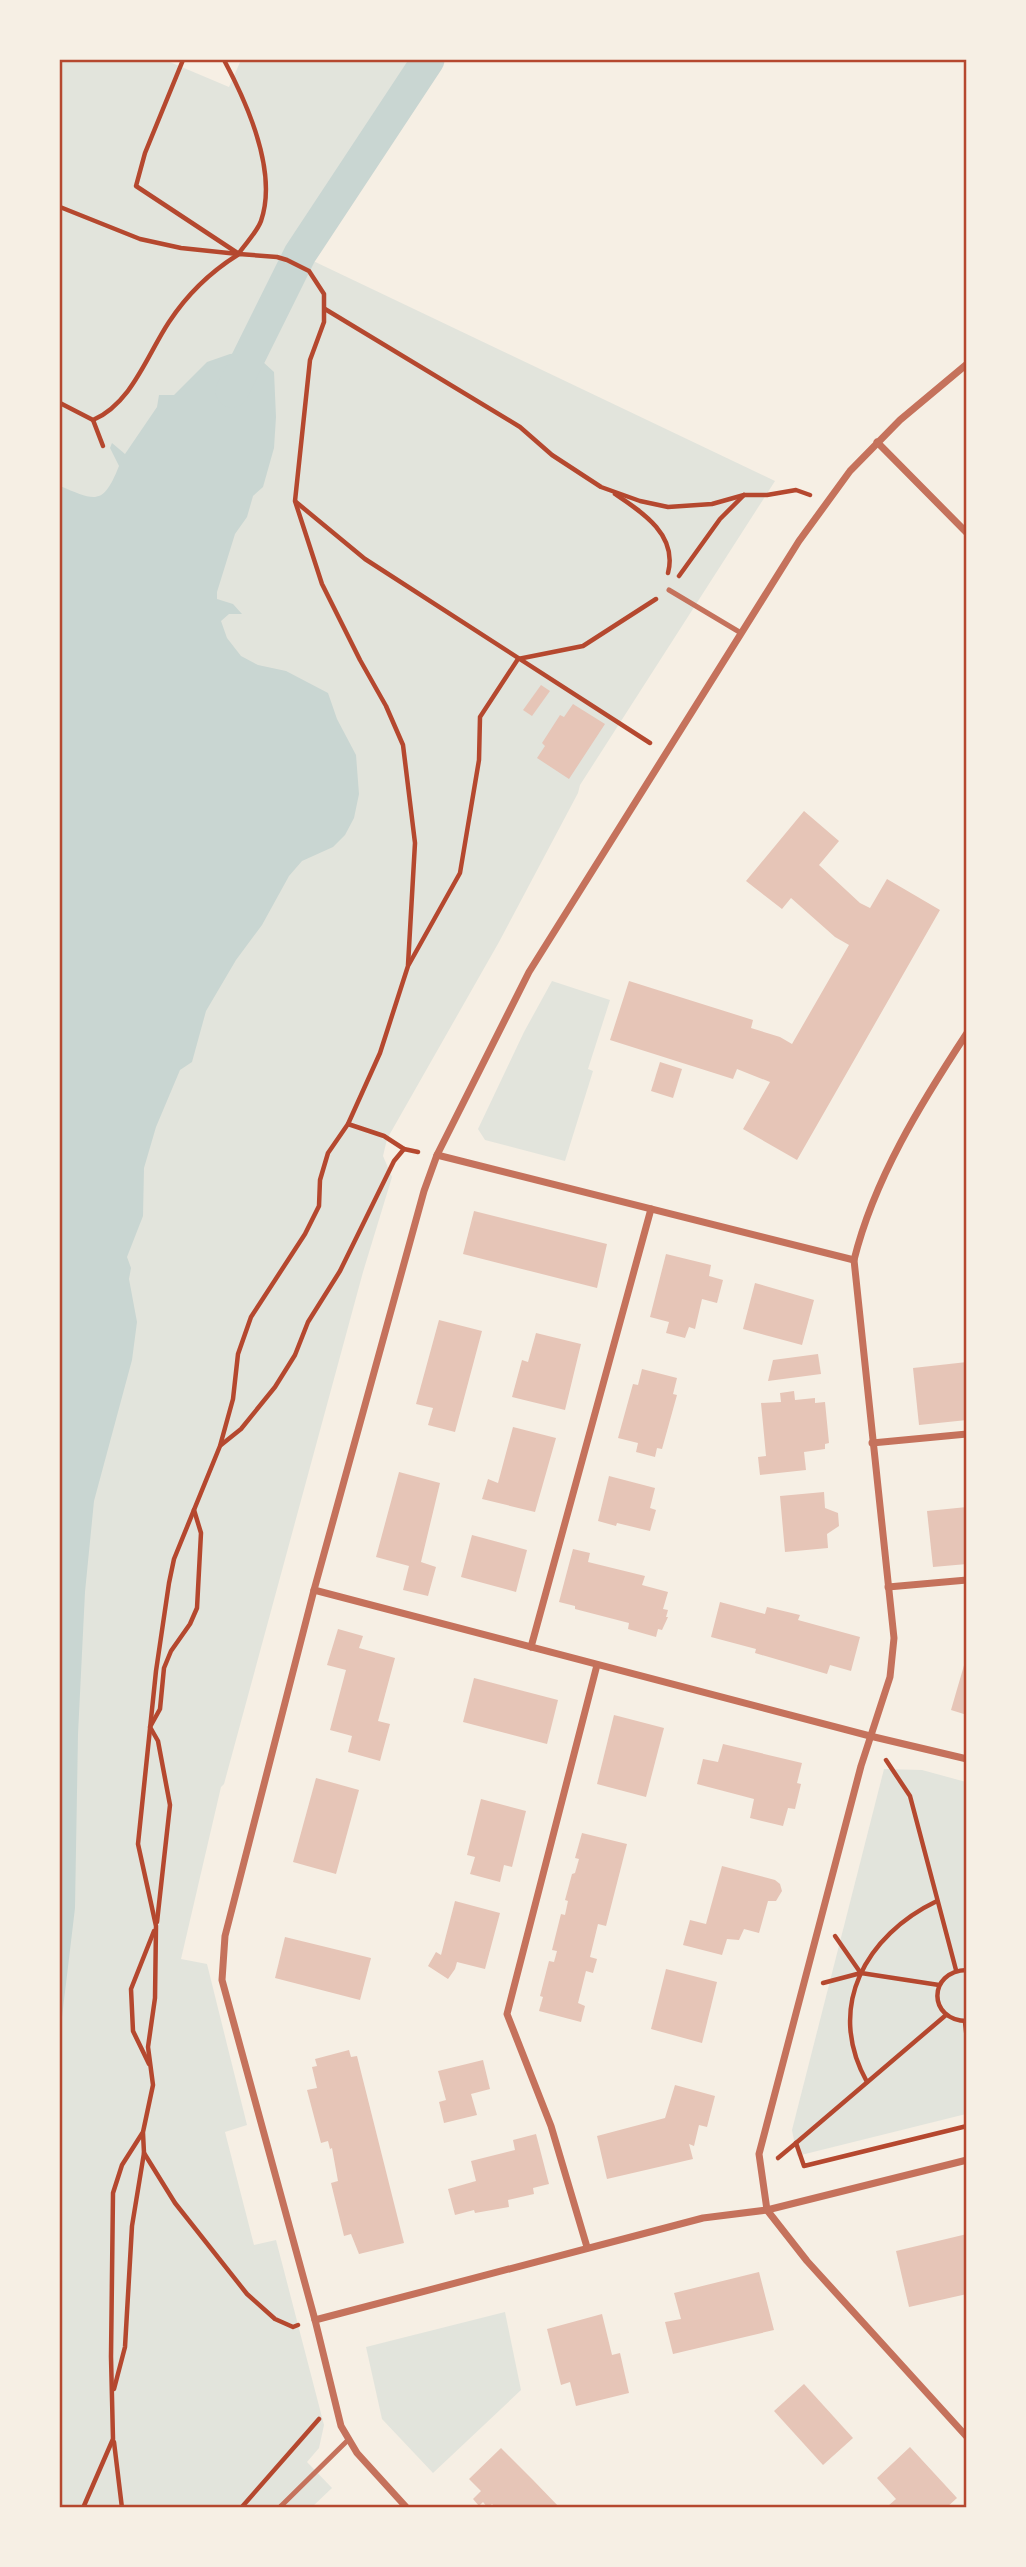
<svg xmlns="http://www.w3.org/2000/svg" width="1026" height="2567" viewBox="0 0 1026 2567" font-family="Montserrat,sans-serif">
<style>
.green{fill:#e2e4dc}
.water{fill:#c9d6d2}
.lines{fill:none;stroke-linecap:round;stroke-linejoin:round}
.canal{stroke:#c9d6d2;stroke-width:33}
.building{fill:#e6c5b7}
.path{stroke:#b5482f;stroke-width:4.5}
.service{stroke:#c5725c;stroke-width:5}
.minor{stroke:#c5725c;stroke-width:7}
.neatline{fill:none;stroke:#b5482f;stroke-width:2.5}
</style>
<rect width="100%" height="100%" fill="#f6efe4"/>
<!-- green -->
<g class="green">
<path d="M 60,60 L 165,60 L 229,87 L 241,60 L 410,60 L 286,248 L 775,481 L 580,785 L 578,793 L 499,942 L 387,1139 L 383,1156 L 392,1177 L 363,1272 L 224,1784 L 221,1787 L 181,1959 L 207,1964 L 247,2125 L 225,2132 L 254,2245 L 276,2240 L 324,2425 L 319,2448 L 307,2462 L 332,2488 L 312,2507 L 60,2507 Z"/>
<path d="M 552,981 L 610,1000 L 588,1069 L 593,1071 L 565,1161 L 485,1140 L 478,1129 L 524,1032 Z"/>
<path d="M 884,1769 L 922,1770 L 966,1782 L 966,2114 L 797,2156 L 792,2130 Z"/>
<path d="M 505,2312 L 521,2390 L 433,2473 L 382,2419 L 366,2347 Z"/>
</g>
<!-- water -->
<path class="water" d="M 252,352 L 274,372 L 276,417 L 274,448 L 263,487 L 253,496 L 247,517 L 235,534 L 217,592 L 217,599 L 233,604 L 242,614 L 229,614 L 221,621 L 227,638 L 241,656 L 258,665 L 286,671 L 328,693 L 337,719 L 356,755 L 359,794 L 354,818 L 345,835 L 333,847 L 302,861 L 289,876 L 262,925 L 236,960 L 206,1011 L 192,1062 L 180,1070 L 156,1127 L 144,1168 L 143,1216 L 127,1257 L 131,1268 L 129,1279 L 137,1322 L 132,1360 L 94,1501 L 85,1592 L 78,1734 L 75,1908 L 60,2034 L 60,486 C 96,501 103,506 119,466 L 110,448 L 112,443 L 125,454 L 157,407 L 159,395 L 174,395 L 207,362 L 230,354 Z"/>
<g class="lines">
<!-- canal -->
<path class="canal" d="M 232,391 L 300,254 L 428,60"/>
</g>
<!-- building -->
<g class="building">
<path d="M 541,685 L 550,691 L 532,716 L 523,710 Z"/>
<path d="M 573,704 L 605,724 L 569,779 L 537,758 L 545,746 L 542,743 L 560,715 L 564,717 Z"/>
<path d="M 804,811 L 839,841 L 819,865 L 860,903 L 870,908 L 887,879 L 940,910 L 797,1160 L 743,1129 L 770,1082 L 737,1069 L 733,1079 L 610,1040 L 629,981 L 753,1020 L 751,1028 L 780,1037 L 792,1044 L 849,945 L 835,937 L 791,898 L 782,909 L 746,881 Z"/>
<path d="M 660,1062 L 682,1069 L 673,1098 L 651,1091 Z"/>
<path d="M 474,1211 L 607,1244 L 597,1288 L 463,1254 Z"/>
<path d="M 666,1254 L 711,1265 L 709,1276 L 723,1280 L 717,1303 L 702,1299 L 695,1329 L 689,1327 L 685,1338 L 666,1333 L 669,1322 L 650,1317 Z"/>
<path d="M 755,1283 L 814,1300 L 802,1345 L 743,1329 Z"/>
<path d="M 439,1320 L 482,1331 L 455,1432 L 428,1425 L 433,1408 L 416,1404 Z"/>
<path d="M 536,1333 L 581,1344 L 565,1410 L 512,1397 L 522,1360 L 528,1362 Z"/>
<path d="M 818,1354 L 821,1374 L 768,1381 L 773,1360 Z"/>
<path d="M 967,1362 L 967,1420 L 919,1425 L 913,1368 Z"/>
<path d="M 642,1369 L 677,1378 L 673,1394 L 677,1395 L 662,1449 L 657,1448 L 655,1457 L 636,1452 L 638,1443 L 618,1438 L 633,1384 L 638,1385 Z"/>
<path d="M 794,1391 L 795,1400 L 815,1398 L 815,1403 L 825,1402 L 829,1443 L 825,1444 L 825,1449 L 804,1452 L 806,1470 L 760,1475 L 758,1457 L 766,1456 L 761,1403 L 781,1402 L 780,1393 Z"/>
<path d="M 513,1427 L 556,1438 L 535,1512 L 482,1499 L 488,1479 L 498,1483 Z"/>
<path d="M 399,1472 L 440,1483 L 421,1562 L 436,1567 L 428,1596 L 403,1590 L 409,1566 L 376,1557 Z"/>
<path d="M 609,1476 L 655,1488 L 650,1508 L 656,1510 L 650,1531 L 617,1523 L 616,1526 L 598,1521 Z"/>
<path d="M 824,1492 L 825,1508 L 838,1513 L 839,1526 L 827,1534 L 828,1548 L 785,1552 L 780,1496 Z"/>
<path d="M 967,1507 L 967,1564 L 933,1567 L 927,1511 Z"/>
<path d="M 472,1535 L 527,1550 L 516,1592 L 461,1577 Z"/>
<path d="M 573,1549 L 590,1553 L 588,1562 L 645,1576 L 642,1585 L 668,1592 L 663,1609 L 668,1610 L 666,1617 L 668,1617 L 662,1630 L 658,1629 L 656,1637 L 628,1629 L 629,1623 L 575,1609 L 575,1606 L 559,1602 Z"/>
<path d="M 720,1602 L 765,1614 L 767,1607 L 800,1615 L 798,1620 L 860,1637 L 851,1671 L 830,1665 L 827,1674 L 755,1653 L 756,1649 L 711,1637 Z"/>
<path d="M 338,1629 L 363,1636 L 359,1648 L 395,1658 L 378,1721 L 390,1724 L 380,1761 L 348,1752 L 352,1736 L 330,1730 L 346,1670 L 327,1665 Z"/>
<path d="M 967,1655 L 967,1715 L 951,1710 Z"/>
<path d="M 474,1678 L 558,1700 L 547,1744 L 463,1722 Z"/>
<path d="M 614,1715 L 664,1728 L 646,1797 L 597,1784 Z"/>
<path d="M 723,1744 L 802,1763 L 797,1783 L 801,1784 L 795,1809 L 788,1808 L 783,1826 L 750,1818 L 754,1799 L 697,1784 L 703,1759 L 718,1762 Z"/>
<path d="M 316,1778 L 359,1790 L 336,1874 L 293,1862 Z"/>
<path d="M 481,1799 L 526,1811 L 512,1867 L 504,1865 L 500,1882 L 470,1874 L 475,1857 L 467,1855 Z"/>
<path d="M 582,1833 L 627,1844 L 606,1926 L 598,1924 L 590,1957 L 597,1959 L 593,1973 L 586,1971 L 578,2003 L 585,2006 L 581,2022 L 539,2011 L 543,1997 L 540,1996 L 549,1961 L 554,1962 L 557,1951 L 552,1950 L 561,1914 L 565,1915 L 568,1901 L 565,1900 L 572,1874 L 575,1873 L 579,1859 L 575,1858 Z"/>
<path d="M 722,1866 L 775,1880 L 780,1884 L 782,1891 L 776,1901 L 768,1901 L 759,1933 L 744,1929 L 739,1940 L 727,1939 L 722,1955 L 683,1945 L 690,1920 L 706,1924 Z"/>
<path d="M 455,1901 L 500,1913 L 485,1969 L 457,1962 L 455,1969 L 448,1979 L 428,1966 L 436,1952 L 441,1955 Z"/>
<path d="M 285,1937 L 371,1958 L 360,2000 L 275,1978 Z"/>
<path d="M 666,1969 L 717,1982 L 702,2043 L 651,2029 Z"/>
<path d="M 349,2050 L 351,2057 L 357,2056 L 404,2243 L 359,2254 L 351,2234 L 344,2236 L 331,2183 L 338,2181 L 332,2148 L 330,2149 L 328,2141 L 321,2143 L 307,2090 L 317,2088 L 312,2067 L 317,2066 L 315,2059 Z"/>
<path d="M 483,2060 L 490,2089 L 471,2094 L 477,2115 L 444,2123 L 439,2102 L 446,2100 L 438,2071 Z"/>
<path d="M 675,2085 L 715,2096 L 707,2127 L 699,2125 L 694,2146 L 689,2144 L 693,2159 L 607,2179 L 597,2136 L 665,2118 Z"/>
<path d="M 536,2134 L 549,2184 L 533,2188 L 534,2194 L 508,2200 L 509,2207 L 475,2213 L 474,2210 L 455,2215 L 448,2189 L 476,2181 L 471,2161 L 515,2150 L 513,2140 Z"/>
<path d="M 967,2234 L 967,2294 L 909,2307 L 896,2251 Z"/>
<path d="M 759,2272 L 774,2330 L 673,2354 L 665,2322 L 681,2319 L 674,2293 Z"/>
<path d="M 602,2314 L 612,2355 L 620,2353 L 629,2393 L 576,2406 L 570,2382 L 561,2385 L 547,2329 Z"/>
<path d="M 804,2384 L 853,2438 L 823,2465 L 774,2411 Z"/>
<path d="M 910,2447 L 957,2498 L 946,2508 L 888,2506 L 896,2499 L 877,2478 Z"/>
<path d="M 501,2448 L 533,2480 L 560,2508 L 496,2508 L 492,2504 L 488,2508 L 483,2502 L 479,2506 L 473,2499 L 481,2491 L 469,2479 Z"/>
</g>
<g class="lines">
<!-- path -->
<g class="path">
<path d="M 183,60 L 145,153 L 136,186 L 239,254"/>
<path d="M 224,60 C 247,103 278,172 261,221 C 257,232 246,243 239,253"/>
<path d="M 60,207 L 140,239 L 181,248 L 238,254"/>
<path d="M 325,309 L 520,427 L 552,455 L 601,487 L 640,501 L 668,507 L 712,504 L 744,495 L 767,495 L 796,490 L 810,495"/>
<path d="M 60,403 L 93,420 C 132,403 147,355 169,322 C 188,293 210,272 239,254 L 277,257 L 287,260 L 309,271 L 324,294 L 324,322 L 310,360 L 295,501 L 322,584 L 360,660 L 386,706 L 403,745 L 415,843 L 408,965"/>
<path d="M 93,420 L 103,446"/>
<path d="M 615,494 C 642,512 678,535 668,573"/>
<path d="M 296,502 L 365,559 L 650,743"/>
<path d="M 679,576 L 720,519 L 744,495"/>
<path d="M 348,1124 L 384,1136 L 404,1149"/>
<path d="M 221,1445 L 241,1429 L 275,1387 L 295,1355 L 308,1322 L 340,1271 L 394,1161 L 404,1149 L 418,1152"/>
<path d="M 886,1760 L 910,1796 L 956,1970"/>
<path d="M 157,1922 L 170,1805 L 158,1741 L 150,1727 L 160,1709 L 164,1668 L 171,1651 L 190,1624 L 197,1608 L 201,1533 L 194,1510"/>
<path d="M 835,1936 L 860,1972"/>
<path d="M 967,1970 C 927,1971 928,2021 967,2021"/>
<path d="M 823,1983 L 861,1973 L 939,1985"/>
<path d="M 946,2015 L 796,2143 L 804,2166 L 967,2126"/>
<path d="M 965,2022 L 967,2040"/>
<path d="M 149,2064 L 133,2031 L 131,1989 L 154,1931"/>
<path d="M 867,2082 C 825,2007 866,1935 937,1901"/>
<path d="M 143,2133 L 144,2153 L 175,2203 L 247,2294 L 275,2319 L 293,2327 L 298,2325"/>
<path d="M 778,2158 L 796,2143"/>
<path d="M 114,2389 L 125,2347 L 132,2226 L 144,2153"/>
<path d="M 114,2442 L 122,2508"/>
<path d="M 83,2508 L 113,2439 L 111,2357 L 113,2193 L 122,2165 L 143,2132 L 153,2085 L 148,2047 L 155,1998 L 156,1926 L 138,1844 L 156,1671 L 169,1583 L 174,1559 L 220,1446 L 233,1399 L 238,1354 L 251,1317 L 305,1234 L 319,1206 L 320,1180 L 328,1153 L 348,1124 L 380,1053 L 408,966 L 460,873 L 479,760 L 480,717 L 518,659 L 583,646 L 656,599"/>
<path d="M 241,2508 L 319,2419"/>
</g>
<!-- service -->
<g class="service">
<path d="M 669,590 L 741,633"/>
<path d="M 279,2508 L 348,2440"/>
</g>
<!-- minor -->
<g class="minor">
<path d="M 877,442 L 967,533"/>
<path d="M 967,1033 C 921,1103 874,1179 854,1260 L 894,1638 L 890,1677 L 861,1766 L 759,2154 L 767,2210 L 807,2261 L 967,2437"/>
<path d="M 437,1155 L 854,1260"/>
<path d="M 872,1443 L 967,1434"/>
<path d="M 888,1587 L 967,1580"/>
<path d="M 314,1590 L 870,1736 L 967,1759"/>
<path d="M 531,1647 L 651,1209"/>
<path d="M 587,2247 L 551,2126 L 507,2014 L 597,1665"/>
<path d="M 315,2320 L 703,2218 L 767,2210 L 967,2160"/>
<path d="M 407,2508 L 357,2453 L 341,2426 L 315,2320 L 222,1980 L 225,1936 L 314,1590 L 424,1191 L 437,1155 L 529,972 L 799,541 L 850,471 L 900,420 L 967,364"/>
</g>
</g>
<!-- border -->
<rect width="1026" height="2567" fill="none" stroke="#f6efe4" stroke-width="122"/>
<rect x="61" y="61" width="904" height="2445" class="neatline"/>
</svg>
